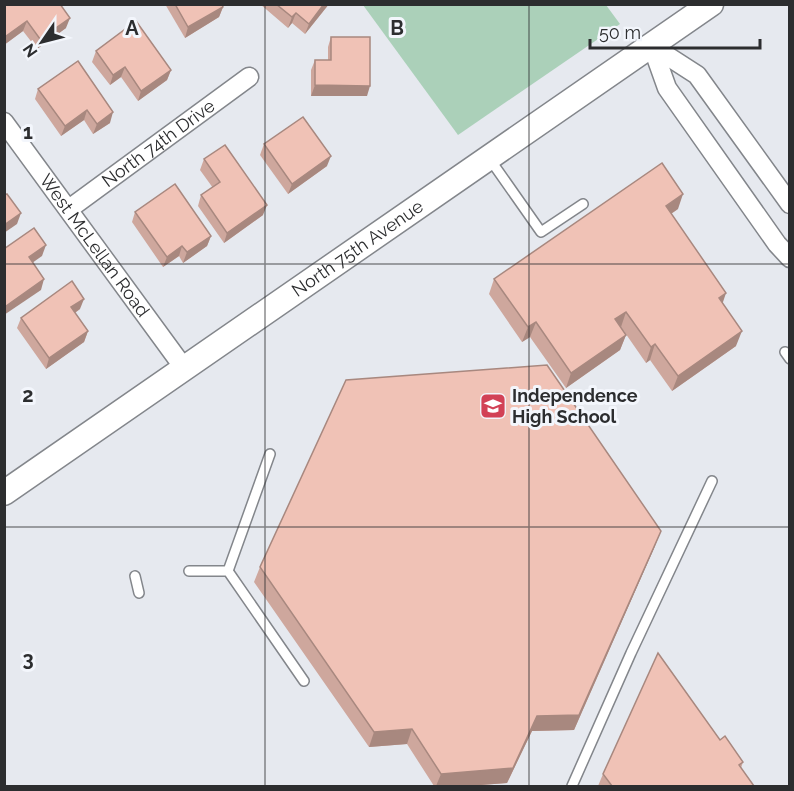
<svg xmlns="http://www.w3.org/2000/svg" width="794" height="791" viewBox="0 0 794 791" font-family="Raleway,sans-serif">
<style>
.green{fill:#abd0b9}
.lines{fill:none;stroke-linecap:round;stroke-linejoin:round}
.lane-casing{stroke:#83868b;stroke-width:12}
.street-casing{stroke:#83868b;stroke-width:21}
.secondary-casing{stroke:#83868b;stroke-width:27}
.lane{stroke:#fff;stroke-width:9}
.street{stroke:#fff;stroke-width:18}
.secondary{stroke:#fff;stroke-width:24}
.wall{fill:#cea79d}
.shaded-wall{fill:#a8887f}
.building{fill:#f0c2b6;stroke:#a8887f;stroke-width:1.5}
.grid{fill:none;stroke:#2c2d2f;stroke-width:1.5;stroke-opacity:0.55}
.labels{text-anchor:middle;stroke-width:6;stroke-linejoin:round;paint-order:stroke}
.street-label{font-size:18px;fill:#2c2d2f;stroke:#f3f6fc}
.poi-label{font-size:18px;font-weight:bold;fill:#2c2d2f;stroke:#f3f6fc;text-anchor:start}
.grid-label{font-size:20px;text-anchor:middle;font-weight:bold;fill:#2c2d2f;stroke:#f3f6fc;stroke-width:6;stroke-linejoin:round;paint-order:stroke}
</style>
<rect width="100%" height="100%" fill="#e6e9ef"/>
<!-- green -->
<path class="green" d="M 363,5 L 606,5 L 620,24 L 458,135 Z"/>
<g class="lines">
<defs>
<g id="lane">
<path d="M 489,158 L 541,232 L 583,204"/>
<path d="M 785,352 L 790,359"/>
<path d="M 189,571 L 228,571 L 304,681"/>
<path d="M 228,571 L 270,454"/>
<path d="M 135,576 L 139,593"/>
<path d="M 572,786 L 631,653 L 712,481"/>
</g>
<g id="street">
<path d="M 652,46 L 667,88 L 777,244 L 790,258"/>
<path d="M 652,46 L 697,75 L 790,204"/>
<path id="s1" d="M 4,122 L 184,368"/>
<path id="s2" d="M 69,209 L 249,77"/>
</g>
<g id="secondary">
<path id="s3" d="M 4,493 L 711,4"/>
</g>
</defs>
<!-- lane casing -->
<use href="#lane" class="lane-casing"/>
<!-- street casing -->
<use href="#street" class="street-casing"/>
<!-- secondary casing -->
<use href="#secondary" class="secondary-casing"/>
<!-- lane -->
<use href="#lane" class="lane"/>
<!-- street -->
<use href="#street" class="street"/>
<!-- secondary -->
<use href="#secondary" class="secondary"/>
</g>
<!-- wall -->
<g class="wall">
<path d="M 165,4 L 222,4 L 223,7 L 219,17 L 185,38 Z"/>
<path d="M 260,4 L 329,4 L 305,34 L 292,23 L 288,28 Z"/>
<path d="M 4,6 L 66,28 L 37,49 L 23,31 L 4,45 Z"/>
<path d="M 331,37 L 367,96 L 311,96 L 311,70 L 315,60 L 328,60 L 328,47 Z"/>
<path d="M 96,51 L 171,70 L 167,80 L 138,101 L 121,77 L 110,85 L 92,62 Z"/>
<path d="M 78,61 L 110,123 L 93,134 L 84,120 L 61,136 L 35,99 L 38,89 Z"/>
<path d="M 264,144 L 327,166 L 288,194 L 260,155 Z"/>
<path d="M 204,159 L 263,215 L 224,243 L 198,206 L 201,195 L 213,188 L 200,170 Z"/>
<path d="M 678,209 L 671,214 L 723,304 L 736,346 L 672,391 L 650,360 L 646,363 L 621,327 L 626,335 L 620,350 L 566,388 L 530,337 L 522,342 L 489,294 L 494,279 Z"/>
<path d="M 135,212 L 211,236 L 207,246 L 183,263 L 179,256 L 163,267 L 132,222 Z"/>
<path d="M 80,309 L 75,313 L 88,331 L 84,342 L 46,369 L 17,328 L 21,318 Z"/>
<path d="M 655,546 L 574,730 L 532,731 L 507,783 L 468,786 L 434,786 L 407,744 L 369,747 L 254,582 L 260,567 Z"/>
<path d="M 720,740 L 743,762 L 741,768 L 754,786 L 598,786 L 603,774 Z"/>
</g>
<!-- shaded-wall -->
<g class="shaded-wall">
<path d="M 324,4 L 329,4 L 305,34 L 309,24 Z"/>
<path d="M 223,7 L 219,17 L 185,38 L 188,27 Z"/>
<path d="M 296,13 L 292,23 L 288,28 L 292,17 Z"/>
<path d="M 70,18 L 66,28 L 37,49 L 40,39 Z"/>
<path d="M 27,21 L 23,31 L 4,45 L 4,40 L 6,36 Z"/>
<path d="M 125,67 L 121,77 L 110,85 L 113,75 Z"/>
<path d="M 171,70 L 167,80 L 138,101 L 141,91 Z"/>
<path d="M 315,85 L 370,86 L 367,96 L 311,96 Z"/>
<path d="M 87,110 L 84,120 L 61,136 L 65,126 Z"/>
<path d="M 113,112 L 110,123 L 93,134 L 97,124 Z"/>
<path d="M 331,156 L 327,166 L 288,194 L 292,184 Z"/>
<path d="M 683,194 L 678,209 L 660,221 L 666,206 Z"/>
<path d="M 267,205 L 263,215 L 224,243 L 227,233 Z"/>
<path d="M 21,213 L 17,224 L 4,233 L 4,225 Z"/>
<path d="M 211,236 L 207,246 L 183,263 L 187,252 Z"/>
<path d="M 46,245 L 42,256 L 25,268 L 29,257 Z"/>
<path d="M 182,246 L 179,256 L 163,267 L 167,257 Z"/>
<path d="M 44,279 L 41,290 L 4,315 L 6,306 Z"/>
<path d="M 726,293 L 721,308 L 719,298 Z"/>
<path d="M 84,299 L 80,309 L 67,318 L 71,307 Z"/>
<path d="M 626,312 L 621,327 L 615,319 Z"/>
<path d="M 536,322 L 530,337 L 522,342 L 528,327 Z"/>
<path d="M 88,331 L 84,342 L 46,369 L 49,358 Z"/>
<path d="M 742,331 L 736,346 L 672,391 L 678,376 Z"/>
<path d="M 626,335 L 620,350 L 566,388 L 571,373 Z"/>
<path d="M 655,344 L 650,360 L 646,363 L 651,347 Z"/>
<path d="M 661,531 L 655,546 L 574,730 L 532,731 L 507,783 L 468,786 L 436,786 L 441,774 L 537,716 Z"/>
<path d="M 412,729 L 407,744 L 369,747 L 374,732 Z"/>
</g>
<!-- building -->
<g class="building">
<path d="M 6,4 L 60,4 L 70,18 L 40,39 L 27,21 L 6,36 L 4,34 L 4,6 Z"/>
<path d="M 175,4 L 222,4 L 223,7 L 188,27 Z"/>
<path d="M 276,4 L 324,4 L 309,24 L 296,13 L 292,17 Z"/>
<path d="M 136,21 L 171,70 L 141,91 L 125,67 L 113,75 L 96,51 Z"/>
<path d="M 331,37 L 370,37 L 370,86 L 315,85 L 315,60 L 331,60 Z"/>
<path d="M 78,61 L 113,112 L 97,124 L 87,110 L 65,126 L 38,89 Z"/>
<path d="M 303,117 L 331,156 L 292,184 L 264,144 Z"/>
<path d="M 225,145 L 267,205 L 227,233 L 201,195 L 220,182 L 204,159 Z"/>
<path d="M 662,163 L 683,194 L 666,206 L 726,293 L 719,298 L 742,331 L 678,376 L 655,344 L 651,347 L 626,312 L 615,319 L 626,335 L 571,373 L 536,322 L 528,327 L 494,279 Z"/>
<path d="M 175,184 L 211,236 L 187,252 L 182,246 L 167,257 L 135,212 Z"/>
<path d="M 7,194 L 21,213 L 4,225 L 4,195 Z"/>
<path d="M 34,228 L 46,245 L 29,257 L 44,279 L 6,306 L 4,305 L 4,249 Z"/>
<path d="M 72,281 L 84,299 L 71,307 L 88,331 L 49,358 L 21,318 Z"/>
<path d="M 547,365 L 661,531 L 579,715 L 537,716 L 513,768 L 441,774 L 412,729 L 374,732 L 260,567 L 346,380 Z"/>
<path d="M 658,653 L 720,740 L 725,736 L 743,762 L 739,765 L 754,786 L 612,786 L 603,774 Z"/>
</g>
<!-- grid -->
<path class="grid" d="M 265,4 L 265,786M 529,4 L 529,786M 4,264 L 790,264M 4,527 L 790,527"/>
<!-- icons -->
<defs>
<symbol id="school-square" viewBox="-11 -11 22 22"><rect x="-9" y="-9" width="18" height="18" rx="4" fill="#d24156" stroke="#f3f6fc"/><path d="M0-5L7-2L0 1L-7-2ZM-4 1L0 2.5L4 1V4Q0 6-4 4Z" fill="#fff"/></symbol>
</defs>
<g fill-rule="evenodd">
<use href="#school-square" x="478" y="391" width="30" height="30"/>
</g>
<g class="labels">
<!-- street labels -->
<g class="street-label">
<text dy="6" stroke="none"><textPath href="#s2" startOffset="111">North 74th Drive</textPath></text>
<text dy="6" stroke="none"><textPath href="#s1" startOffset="153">West McLellan Road</textPath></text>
<text dy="6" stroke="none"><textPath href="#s3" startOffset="430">North 75th Avenue</textPath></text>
</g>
<!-- poi labels -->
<g class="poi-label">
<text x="512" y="402">Independence<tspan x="512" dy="21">High School</tspan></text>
</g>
</g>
<g class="grid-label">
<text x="132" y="35">A</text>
<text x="397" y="35">B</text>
<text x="28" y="139">1</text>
<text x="28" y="402">2</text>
<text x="28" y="666">3</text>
</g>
<!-- border -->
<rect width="794" height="791" fill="none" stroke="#2c2d2f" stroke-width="12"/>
<!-- north arrow -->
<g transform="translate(42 42) rotate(235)" stroke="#f3f6fc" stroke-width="4.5" paint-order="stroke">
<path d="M0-4.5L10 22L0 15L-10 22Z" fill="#2c2d2f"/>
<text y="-9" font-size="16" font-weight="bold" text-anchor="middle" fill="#2c2d2f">N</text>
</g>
<!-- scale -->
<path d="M590 39v9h170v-9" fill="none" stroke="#2c2d2f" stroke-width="3"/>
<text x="599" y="39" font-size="18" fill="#2c2d2f" stroke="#f3f6fc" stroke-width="4.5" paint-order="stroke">50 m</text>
</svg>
